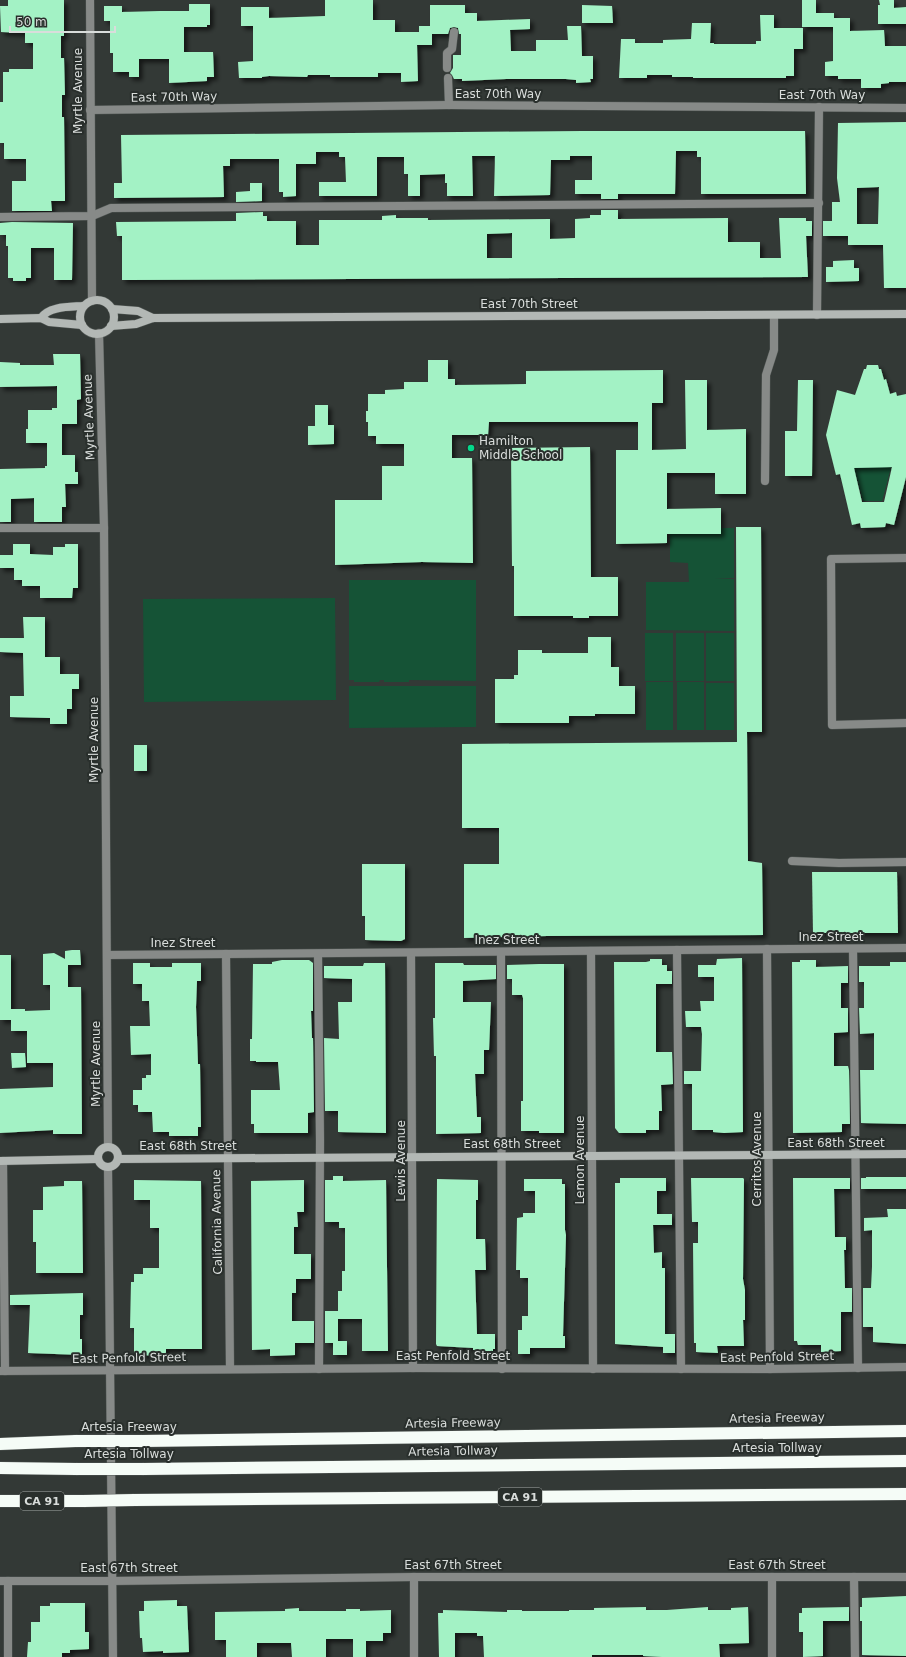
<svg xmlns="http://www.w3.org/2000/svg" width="906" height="1657" viewBox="0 0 906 1657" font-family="'DejaVu Sans',sans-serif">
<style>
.green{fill:#155336}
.building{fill:#a3f2c5;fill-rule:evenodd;filter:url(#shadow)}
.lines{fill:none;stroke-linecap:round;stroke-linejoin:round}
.lane-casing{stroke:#515754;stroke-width:9}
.street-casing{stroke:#515754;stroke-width:9}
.secondary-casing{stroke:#515754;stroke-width:9}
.highway-casing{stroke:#515754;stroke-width:13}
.lane{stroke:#878a88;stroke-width:8}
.street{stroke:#878a88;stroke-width:8}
.secondary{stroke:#b3b8b5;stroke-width:8}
.highway{stroke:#f5fcf7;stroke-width:12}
.highway-bridge-casing{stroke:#515754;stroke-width:13;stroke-linecap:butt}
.highway-bridge{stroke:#f5fcf7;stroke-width:12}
.poi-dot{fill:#04d98b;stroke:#292f2c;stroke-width:1.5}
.labels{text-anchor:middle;stroke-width:4;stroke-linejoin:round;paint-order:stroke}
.shield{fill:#292f2c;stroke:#a4a9a6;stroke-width:1}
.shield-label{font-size:11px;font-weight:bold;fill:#d9dddb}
.street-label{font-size:12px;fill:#d9dddb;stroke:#292f2c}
.poi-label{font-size:12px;fill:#d9dddb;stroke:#292f2c;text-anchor:start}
</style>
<defs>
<filter id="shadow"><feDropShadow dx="3.5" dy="3.5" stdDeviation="2" flood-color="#0009"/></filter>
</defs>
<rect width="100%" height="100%" fill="#333936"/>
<!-- green -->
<g class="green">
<path d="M 853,464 L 892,464 L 882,501 L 863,501 Z"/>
<path d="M 670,528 L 734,528 L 734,578 L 715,579 L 734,579 L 734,631 L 646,630 L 646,582 L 689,582 L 688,563 L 670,562 Z"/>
<path d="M 349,580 L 476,580 L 476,681 L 409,680 L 409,682 L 384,682 L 384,680 L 380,680 L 379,682 L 354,682 L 354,680 L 349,680 Z"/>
<path d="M 335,598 L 336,700 L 144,702 L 143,599 Z"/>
<rect x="645" y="633" width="28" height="48"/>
<rect x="676" y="633" width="28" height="48"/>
<rect x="706" y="633" width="28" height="48"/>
<rect x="646" y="682" width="27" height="48"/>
<rect x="677" y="682" width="27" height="48"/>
<rect x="706" y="683" width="28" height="47"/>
<path d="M 349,686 L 476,686 L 476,727 L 349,728 Z"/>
</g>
<!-- building -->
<g class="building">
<path d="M 8,0 L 64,0 L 64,36 L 61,36 L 61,58 L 64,58 L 65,95 L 62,95 L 62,117 L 64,117 L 65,195 L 65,201 L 51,201 L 52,211 L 12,211 L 12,181 L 26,181 L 26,159 L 4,159 L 4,143 L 0,143 L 0,102 L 3,102 L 3,72 L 9,72 L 9,69 L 33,69 L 33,43 L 25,43 L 25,33 L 1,32 L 0,6 L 8,6 Z"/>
<path d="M 325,0 L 373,0 L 373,20 L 395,20 L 395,32 L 419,32 L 419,26 L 430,26 L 430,5 L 465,5 L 465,13 L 477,13 L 477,21 L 530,19 L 530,29 L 510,30 L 511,51 L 536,51 L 536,40 L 568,40 L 567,26 L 581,26 L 582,56 L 593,56 L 593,79 L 590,79 L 591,82 L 576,83 L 576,80 L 566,79 L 506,79 L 462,81 L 462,79 L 454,79 L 452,75 L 450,73 L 453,68 L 453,55 L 461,55 L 461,34 L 459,34 L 458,28 L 454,27 L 450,28 L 448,34 L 432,34 L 432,45 L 417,45 L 418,81 L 401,82 L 401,73 L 378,73 L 378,77 L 330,77 L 330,75 L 308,75 L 307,77 L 269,76 L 262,77 L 262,78 L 239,78 L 238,62 L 253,61 L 253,26 L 241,26 L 241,7 L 269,7 L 269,18 L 325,16 Z"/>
<path d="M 802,0 L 816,0 L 816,13 L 834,13 L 834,18 L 850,18 L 850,31 L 884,30 L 885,46 L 906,46 L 906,82 L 889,82 L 889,83 L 881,84 L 881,88 L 861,88 L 861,79 L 838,79 L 838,76 L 825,76 L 825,62 L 833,61 L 833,27 L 802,27 Z"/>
<path d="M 879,0 L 894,0 L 894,8 L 906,7 L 906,24 L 878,24 L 878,5 L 880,5 Z"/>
<path d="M 189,4 L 210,4 L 210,25 L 207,25 L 207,27 L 184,27 L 184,52 L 213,52 L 214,77 L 207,77 L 207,81 L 169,83 L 169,59 L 139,59 L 139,77 L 129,77 L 129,72 L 113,72 L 113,53 L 110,53 L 110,21 L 104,21 L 104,6 L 122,6 L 122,12 L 160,11 L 189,11 Z"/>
<path d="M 582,5 L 612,6 L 613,23 L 582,23 Z"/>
<path d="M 760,15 L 774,15 L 774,28 L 803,28 L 803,49 L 794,49 L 794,76 L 786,76 L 786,78 L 693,78 L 693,77 L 672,77 L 672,75 L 647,75 L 647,78 L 619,78 L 621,39 L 635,39 L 635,43 L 663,43 L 663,40 L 691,39 L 692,23 L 711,23 L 710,43 L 714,43 L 714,44 L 756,44 L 756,41 L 761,41 Z"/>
<path d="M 906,122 L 906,288 L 884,288 L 883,245 L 848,245 L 848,236 L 823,236 L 823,221 L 832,221 L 832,202 L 840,202 L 837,178 L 838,123 ZM 879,187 L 878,224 L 857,224 L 857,188 Z"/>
<path d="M 583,131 L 805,131 L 806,194 L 701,194 L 701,157 L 697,157 L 697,151 L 676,151 L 675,194 L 618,194 L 618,199 L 601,199 L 601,194 L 575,194 L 575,180 L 592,180 L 592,156 L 570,156 L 570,160 L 551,160 L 550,195 L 494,196 L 495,156 L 472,156 L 473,196 L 447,196 L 447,183 L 445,183 L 445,174 L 420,175 L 420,196 L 408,196 L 408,174 L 404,174 L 404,157 L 377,157 L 377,196 L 319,196 L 319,182 L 346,182 L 345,157 L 339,157 L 339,152 L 316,152 L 316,164 L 296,164 L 296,196 L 283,197 L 283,192 L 279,192 L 279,159 L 230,159 L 230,166 L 223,166 L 224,197 L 114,198 L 114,183 L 122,183 L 121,135 Z"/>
<path d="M 250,183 L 262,183 L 262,201 L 236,202 L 236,192 L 250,191 Z"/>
<path d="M 601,210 L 618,210 L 618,219 L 728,218 L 728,242 L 760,242 L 760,258 L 781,258 L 779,218 L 806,218 L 806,221 L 812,221 L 812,236 L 806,236 L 808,277 L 128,280 L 122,280 L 122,236 L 117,236 L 116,222 L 236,221 L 236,213 L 263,212 L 263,216 L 267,216 L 267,221 L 296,221 L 296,245 L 319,245 L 319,220 L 382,220 L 382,216 L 396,215 L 396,218 L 428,218 L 428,220 L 550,219 L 550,239 L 575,238 L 575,219 L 590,218 L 590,215 L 601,215 ZM 512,233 L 512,258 L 487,258 L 487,234 Z"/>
<path d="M 12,222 L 73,223 L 72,280 L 54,280 L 54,248 L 31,248 L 31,278 L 26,278 L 26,281 L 13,281 L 13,278 L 8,278 L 8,246 L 6,246 L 6,235 L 0,235 L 0,223 Z"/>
<path d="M 854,260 L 854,268 L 859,268 L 859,281 L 826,282 L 826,267 L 833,267 L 833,261 Z"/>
<path d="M 53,354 L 80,354 L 81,399 L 77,400 L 77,424 L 62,424 L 62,455 L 75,455 L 75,472 L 78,472 L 78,484 L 65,484 L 66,507 L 62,507 L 62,522 L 34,522 L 34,498 L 11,499 L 11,522 L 0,522 L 0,469 L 45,468 L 45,466 L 47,466 L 47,443 L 26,443 L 26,429 L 28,429 L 28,410 L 52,410 L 52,408 L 57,408 L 57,386 L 0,387 L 0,362 L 20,363 L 20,365 L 54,365 Z"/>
<path d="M 428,360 L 448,360 L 448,379 L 455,379 L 455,385 L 526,384 L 526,371 L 663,370 L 663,403 L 652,403 L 652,450 L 686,449 L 685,380 L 707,380 L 707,430 L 746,429 L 746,494 L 715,494 L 715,473 L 667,473 L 667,509 L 721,508 L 721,534 L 667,534 L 667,543 L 616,544 L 616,450 L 638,450 L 638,422 L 489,422 L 488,435 L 452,435 L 452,458 L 472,458 L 473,563 L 422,562 L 335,565 L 335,500 L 382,500 L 382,466 L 404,466 L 404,444 L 376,444 L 376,436 L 368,436 L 368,422 L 366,422 L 366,411 L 368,411 L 368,394 L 385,394 L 385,390 L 404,389 L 404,382 L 428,382 Z"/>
<path d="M 867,365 L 878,365 L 879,369 L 881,369 L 884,380 L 886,379 L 890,394 L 896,392 L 897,396 L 906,394 L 906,477 L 894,525 L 886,523 L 885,527 L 861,528 L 860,523 L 852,525 L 840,474 L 836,475 L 826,435 L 837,390 L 855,395 L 864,369 L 866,369 ZM 892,467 L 884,502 L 862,502 L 854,468 Z"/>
<path d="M 798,380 L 813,380 L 812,476 L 785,476 L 785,431 L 797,431 Z"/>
<path d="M 315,405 L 328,405 L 328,425 L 334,425 L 334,444 L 308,445 L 308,426 L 315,426 Z"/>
<path d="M 590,447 L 591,577 L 618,577 L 618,616 L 589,616 L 589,618 L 573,618 L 573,616 L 514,616 L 514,566 L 512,566 L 511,448 Z"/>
<path d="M 736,527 L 761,527 L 762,732 L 747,732 L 748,861 L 762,863 L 763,935 L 547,936 L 464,938 L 464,864 L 499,864 L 499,828 L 462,828 L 462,744 L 737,742 Z"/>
<path d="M 13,544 L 30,544 L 30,554 L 53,555 L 53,547 L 65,547 L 65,544 L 78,544 L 78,588 L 73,588 L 72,598 L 40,598 L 40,586 L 22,586 L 22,580 L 14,580 L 14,568 L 0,568 L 0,555 L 13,555 Z"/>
<path d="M 23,617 L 45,617 L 45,657 L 60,657 L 60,674 L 79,674 L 79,689 L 72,689 L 72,709 L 67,709 L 67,724 L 50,724 L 50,718 L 10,717 L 10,696 L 24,696 L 23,653 L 0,652 L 0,638 L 24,638 Z"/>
<path d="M 588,637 L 611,637 L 611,667 L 619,667 L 619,686 L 635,686 L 635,714 L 595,714 L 595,716 L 569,716 L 569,723 L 495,723 L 495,679 L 514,679 L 514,675 L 518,675 L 518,650 L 542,650 L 542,653 L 588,653 Z"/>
<rect x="134" y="745" width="13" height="26"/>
<path d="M 362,864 L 405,864 L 405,939 L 401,941 L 365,940 L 365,916 L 362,916 Z"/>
<path d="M 812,872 L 897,872 L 898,933 L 813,933 Z"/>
<path d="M 72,950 L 80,950 L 81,965 L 68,965 L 68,987 L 81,987 L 82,1134 L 53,1134 L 53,1130 L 0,1133 L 0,1089 L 53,1087 L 53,1063 L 27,1063 L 27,1031 L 11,1031 L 11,1020 L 0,1020 L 0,955 L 11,955 L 11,1009 L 25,1009 L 25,1011 L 50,1010 L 50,985 L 43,985 L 43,954 L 54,953 L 65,959 L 65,951 Z"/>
<path d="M 742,958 L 743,1132 L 724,1133 L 713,1132 L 713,1130 L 692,1130 L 692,1084 L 684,1084 L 684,1071 L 701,1071 L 702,1034 L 701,1027 L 686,1027 L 685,1011 L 701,1011 L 700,1001 L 714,1001 L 714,977 L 698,977 L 698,965 L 716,965 L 717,959 Z"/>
<path d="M 650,959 L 662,959 L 662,965 L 667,965 L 667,971 L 672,971 L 672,984 L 656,984 L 656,1052 L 672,1052 L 673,1084 L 661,1085 L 662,1111 L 659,1111 L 659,1130 L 646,1130 L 646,1133 L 619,1133 L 615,1128 L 614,962 L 646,962 L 650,961 Z"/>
<path d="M 282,960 L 309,960 L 313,963 L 313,1011 L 311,1011 L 312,1038 L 313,1038 L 314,1112 L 308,1113 L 308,1133 L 254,1133 L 254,1124 L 251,1124 L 251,1090 L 280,1090 L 278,1062 L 256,1062 L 256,1061 L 250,1061 L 250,1039 L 252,1039 L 253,964 L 272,964 L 272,962 Z"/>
<path d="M 800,960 L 816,960 L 816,967 L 848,966 L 848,983 L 841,983 L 841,1008 L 848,1008 L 848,1032 L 834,1033 L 834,1066 L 848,1066 L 849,1070 L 850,1124 L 842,1124 L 842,1132 L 793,1133 L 792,962 L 800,962 Z"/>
<path d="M 890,962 L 906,962 L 906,1124 L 861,1123 L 860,1070 L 874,1070 L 874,1033 L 860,1034 L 859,1008 L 864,1008 L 864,982 L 859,982 L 859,966 L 890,966 Z"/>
<path d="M 133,963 L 150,963 L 150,967 L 172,967 L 172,963 L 201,963 L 201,981 L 197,981 L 196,1007 L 198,1064 L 200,1064 L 201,1127 L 198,1127 L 198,1136 L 169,1136 L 169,1132 L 153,1132 L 152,1112 L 138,1112 L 138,1105 L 133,1105 L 133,1090 L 142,1090 L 142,1078 L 146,1078 L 146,1075 L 151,1075 L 151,1054 L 131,1055 L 130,1026 L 150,1026 L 149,1001 L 142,1001 L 142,984 L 133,984 Z"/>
<path d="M 364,963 L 385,963 L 386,1133 L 338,1132 L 338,1111 L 325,1111 L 324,1038 L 339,1039 L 338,1002 L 352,1002 L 352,979 L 324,978 L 324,966 L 363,966 Z"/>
<path d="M 435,963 L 463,963 L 464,965 L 496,965 L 496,979 L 463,981 L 463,1002 L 491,1002 L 489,1050 L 484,1050 L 484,1074 L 475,1074 L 477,1117 L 481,1117 L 481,1133 L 436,1134 L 436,1056 L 434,1056 L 433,1018 L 435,1018 Z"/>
<path d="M 539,964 L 564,964 L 564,1133 L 539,1133 L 539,1131 L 521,1131 L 521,1101 L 523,1101 L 523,998 L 522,995 L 512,995 L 512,979 L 507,979 L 507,965 Z"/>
<path d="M 11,1053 L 25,1053 L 26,1067 L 12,1068 Z"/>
<path d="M 333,1176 L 343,1176 L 343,1181 L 386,1180 L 388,1351 L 362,1351 L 362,1319 L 338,1319 L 338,1341 L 347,1341 L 347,1355 L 333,1355 L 333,1343 L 325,1343 L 325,1311 L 338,1311 L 338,1291 L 342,1291 L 342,1271 L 345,1271 L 345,1228 L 339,1228 L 339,1222 L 325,1222 L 325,1180 L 333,1180 Z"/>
<path d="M 866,1177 L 906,1177 L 906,1189 L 861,1189 L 861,1178 L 866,1178 Z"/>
<path d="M 620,1178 L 666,1178 L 666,1191 L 657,1191 L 657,1214 L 672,1214 L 672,1225 L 653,1225 L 654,1253 L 662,1252 L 662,1268 L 665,1268 L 665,1334 L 675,1334 L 675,1353 L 663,1353 L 663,1347 L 615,1344 L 615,1183 L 620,1183 Z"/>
<path d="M 691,1178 L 743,1178 L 744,1179 L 743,1279 L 745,1290 L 745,1320 L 743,1320 L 744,1346 L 717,1346 L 718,1353 L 696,1352 L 696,1343 L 694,1343 L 693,1243 L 698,1243 L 698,1222 L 692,1222 Z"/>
<path d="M 793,1178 L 850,1178 L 850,1189 L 834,1189 L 835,1237 L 846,1237 L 846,1250 L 844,1250 L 845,1288 L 852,1288 L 852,1312 L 841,1312 L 841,1351 L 821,1352 L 821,1345 L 798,1345 L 797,1341 L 794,1341 Z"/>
<path d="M 437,1179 L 478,1180 L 478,1200 L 476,1200 L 476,1239 L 485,1239 L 486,1270 L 475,1270 L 477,1334 L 495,1334 L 495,1349 L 493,1349 L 493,1351 L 476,1351 L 476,1350 L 473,1350 L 473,1348 L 437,1346 L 436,1344 Z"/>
<path d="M 524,1179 L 562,1179 L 562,1184 L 565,1184 L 565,1230 L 566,1235 L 563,1336 L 565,1336 L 565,1348 L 530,1348 L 530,1354 L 518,1354 L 518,1330 L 522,1330 L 522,1316 L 528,1316 L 528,1278 L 520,1278 L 520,1270 L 516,1270 L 517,1218 L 523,1217 L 523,1213 L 535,1213 L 535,1191 L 524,1191 Z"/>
<path d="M 134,1180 L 201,1181 L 202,1349 L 166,1349 L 166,1356 L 134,1355 L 134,1328 L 130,1328 L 131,1282 L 134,1282 L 134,1274 L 143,1274 L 143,1268 L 159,1268 L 159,1228 L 150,1228 L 150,1200 L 134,1200 Z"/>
<path d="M 304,1180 L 304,1212 L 297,1212 L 298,1227 L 294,1227 L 294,1254 L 311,1254 L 311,1279 L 296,1279 L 296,1293 L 292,1293 L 292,1321 L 314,1321 L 314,1343 L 295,1343 L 295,1355 L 270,1356 L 270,1349 L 252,1350 L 251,1181 Z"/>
<path d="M 64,1181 L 82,1181 L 83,1273 L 36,1273 L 36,1242 L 33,1242 L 33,1210 L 43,1210 L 43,1187 L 64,1186 Z"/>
<path d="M 887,1209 L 906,1209 L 906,1344 L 873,1342 L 873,1327 L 863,1327 L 863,1288 L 871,1288 L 872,1267 L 872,1230 L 864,1231 L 864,1218 L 888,1217 Z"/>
<path d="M 83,1293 L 83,1315 L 80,1315 L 80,1339 L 82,1339 L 82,1355 L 28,1353 L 30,1305 L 10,1305 L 10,1295 Z"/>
<path d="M 906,1596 L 906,1656 L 862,1655 L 862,1621 L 860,1621 L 860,1607 L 862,1607 L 862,1598 Z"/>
<path d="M 177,1600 L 177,1606 L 187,1606 L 189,1652 L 163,1653 L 163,1651 L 143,1652 L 142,1638 L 140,1638 L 139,1611 L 144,1611 L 144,1601 Z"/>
<path d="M 50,1603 L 85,1603 L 85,1632 L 89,1632 L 89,1649 L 70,1650 L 70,1653 L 62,1653 L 62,1657 L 27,1657 L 28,1642 L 31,1642 L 31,1622 L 40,1622 L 40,1606 L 50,1606 Z"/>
<path d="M 646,1607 L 646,1610 L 667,1610 L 708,1607 L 708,1610 L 731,1610 L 731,1608 L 748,1607 L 749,1643 L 719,1644 L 720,1657 L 662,1657 L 643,1656 L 643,1655 L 592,1655 L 592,1657 L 484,1657 L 483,1636 L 477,1636 L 477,1633 L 455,1633 L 455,1657 L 439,1657 L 438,1613 L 443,1613 L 443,1610 L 507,1612 L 507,1610 L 522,1610 L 522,1611 L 569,1611 L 569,1610 L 594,1610 L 594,1608 Z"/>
<path d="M 849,1607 L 849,1621 L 823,1621 L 823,1656 L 803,1657 L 803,1632 L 799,1632 L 799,1613 L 802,1613 L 802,1608 Z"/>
<path d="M 299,1608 L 299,1611 L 346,1611 L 346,1609 L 360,1609 L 360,1611 L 391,1610 L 391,1633 L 383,1633 L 383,1641 L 366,1641 L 366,1657 L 353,1657 L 353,1639 L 326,1639 L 326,1657 L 292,1657 L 291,1643 L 257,1643 L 257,1657 L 226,1657 L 226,1640 L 215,1640 L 215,1612 L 285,1611 L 285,1609 Z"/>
</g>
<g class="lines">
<defs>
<g id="lane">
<path d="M 447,68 L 447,53 L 452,49 L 454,32"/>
<path d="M 448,78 L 449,105"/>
<path d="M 0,217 L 92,216 L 111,208 L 819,203"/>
<path d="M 817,315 L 819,107"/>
<path d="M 765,481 L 766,375 L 774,350 L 774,315"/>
<path d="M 0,528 L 104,528"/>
<path d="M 906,558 L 831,559 L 832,725 L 906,723"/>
<path d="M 792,861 L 839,863 L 906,862"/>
<path d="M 853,949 L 858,1368"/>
<path d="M 677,950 L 681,1369"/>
<path d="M 501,952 L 502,1369"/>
<path d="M 318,954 L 320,1140 L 319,1369"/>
<path d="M 3,1161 L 5,1371"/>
<path d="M 854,1577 L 855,1657"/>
<path d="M 8,1581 L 8,1657"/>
</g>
<g id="street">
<path d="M 90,0 L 92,301"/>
<path d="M 90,110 L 449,105 L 906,108"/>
<path d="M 99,333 L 104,528 L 108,1147"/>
<path d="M 767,949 L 770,1369"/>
<path d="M 591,951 L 593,1369"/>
<path d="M 411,953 L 413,1368"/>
<path d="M 226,954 L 230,1369"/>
<path d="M 108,955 L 906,948"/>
<path d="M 108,1167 L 113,1657"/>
<path d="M 0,1371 L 413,1368 L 770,1369 L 906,1367"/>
<path d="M 414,1577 L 414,1657"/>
<path d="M 772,1577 L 772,1657"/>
<path d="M 0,1581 L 112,1581 L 414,1577 L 906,1577"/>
</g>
<g id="secondary">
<circle cx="97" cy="317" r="17"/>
<path d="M 112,309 L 138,311 L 153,318"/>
<path d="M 41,318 C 49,306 70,307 83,306"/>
<path d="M 0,319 L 41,318 L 49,322 L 82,325"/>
<path d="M 111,326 L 136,324 L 153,318 L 906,314"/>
<circle cx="108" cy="1157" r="10"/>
<path d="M 118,1159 L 906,1154"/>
<path d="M 0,1161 L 98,1159"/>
</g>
<g id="highway">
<path d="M 142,1441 L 906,1431"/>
<path d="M 0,1444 L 76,1441"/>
<path d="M 0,1468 L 76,1469"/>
<path d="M 144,1469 L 906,1461"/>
<path d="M 134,1500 L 906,1494"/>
<path d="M 0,1501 L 84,1501"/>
</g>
</defs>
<!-- lane casing -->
<use href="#lane" class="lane-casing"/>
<!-- street casing -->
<use href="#street" class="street-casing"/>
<!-- secondary casing -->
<use href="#secondary" class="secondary-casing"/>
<!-- highway casing -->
<use href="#highway" class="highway-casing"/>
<!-- lane -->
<use href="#lane" class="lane"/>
<!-- street -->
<use href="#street" class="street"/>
<!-- secondary -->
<use href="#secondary" class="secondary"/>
<!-- highway -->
<use href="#highway" class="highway"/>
<defs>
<g id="highway-bridge">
<path d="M 76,1441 L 142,1441"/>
<path d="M 76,1469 L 144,1469"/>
<path d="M 84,1501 L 134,1500"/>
</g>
</defs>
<!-- highway-bridge casing -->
<use href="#highway-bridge" class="highway-bridge-casing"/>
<!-- highway-bridge -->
<use href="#highway-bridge" class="highway-bridge"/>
</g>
<!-- markers -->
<circle class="poi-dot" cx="471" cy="448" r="4"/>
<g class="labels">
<!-- shield labels -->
<g class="shield">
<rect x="498" y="1488" width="44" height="18" rx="3"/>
<rect x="20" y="1492" width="44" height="18" rx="3"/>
</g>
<g class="shield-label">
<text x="520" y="1501">CA 91</text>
<text x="42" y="1505">CA 91</text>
</g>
<!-- street labels -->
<g class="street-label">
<text transform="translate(78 91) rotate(-90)" y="4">Myrtle Avenue</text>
<text x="498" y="98">East 70th Way</text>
<text x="822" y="99">East 70th Way</text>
<text transform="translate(174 97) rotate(-1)" y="4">East 70th Way</text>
<text x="529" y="308">East 70th Street</text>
<text transform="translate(89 417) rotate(-92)" y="4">Myrtle Avenue</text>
<text transform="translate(94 740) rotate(-90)" y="4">Myrtle Avenue</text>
<text x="831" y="941">Inez Street</text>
<text x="507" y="944">Inez Street</text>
<text x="183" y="947">Inez Street</text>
<text transform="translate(96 1064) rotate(-90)" y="4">Myrtle Avenue</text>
<text x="836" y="1147">East 68th Street</text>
<text x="512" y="1148">East 68th Street</text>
<text x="188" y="1150">East 68th Street</text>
<text transform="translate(757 1159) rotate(-90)" y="4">Cerritos Avenue</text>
<text transform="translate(580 1160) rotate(-90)" y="4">Lemon Avenue</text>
<text transform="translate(401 1161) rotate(-90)" y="4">Lewis Avenue</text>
<text transform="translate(217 1222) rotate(-91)" y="4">California Avenue</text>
<text x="453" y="1360">East Penfold Street</text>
<text transform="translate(777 1357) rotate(-1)" y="4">East Penfold Street</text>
<text transform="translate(129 1358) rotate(-1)" y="4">East Penfold Street</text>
<text transform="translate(777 1418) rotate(-1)" y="4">Artesia Freeway</text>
<text transform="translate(453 1423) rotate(-1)" y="4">Artesia Freeway</text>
<text x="129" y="1431">Artesia Freeway</text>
<text x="777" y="1452">Artesia Tollway</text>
<text transform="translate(453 1451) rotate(-1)" y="4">Artesia Tollway</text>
<text x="129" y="1458">Artesia Tollway</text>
<text x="453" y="1569">East 67th Street</text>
<text x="777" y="1569">East 67th Street</text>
<text x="129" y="1572">East 67th Street</text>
</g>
<!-- poi labels -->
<g class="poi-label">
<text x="479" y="445">Hamilton<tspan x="479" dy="14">Middle School</tspan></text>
</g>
</g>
<!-- scale -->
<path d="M10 26v6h105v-6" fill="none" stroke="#d9dddb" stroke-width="2"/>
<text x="16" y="26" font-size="12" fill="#d9dddb" stroke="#292f2c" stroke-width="3" paint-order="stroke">50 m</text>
</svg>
